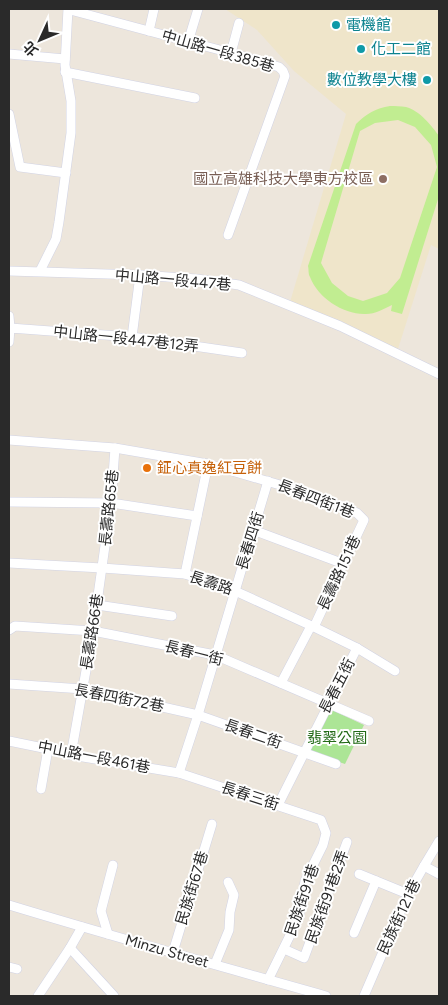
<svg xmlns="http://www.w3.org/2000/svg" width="448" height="1005" viewBox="0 0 448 1005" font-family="Figtree,'Noto Sans TC',sans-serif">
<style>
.education{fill:#efe5ca}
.green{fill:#ace596}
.pitch{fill:#c1ed91;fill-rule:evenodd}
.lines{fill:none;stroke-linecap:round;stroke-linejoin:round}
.minor-casing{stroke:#d1d3e4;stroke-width:10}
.minor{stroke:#fff;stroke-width:9}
.culture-dot{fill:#0f9aa8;stroke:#fff;stroke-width:2}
.education-dot{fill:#8d6e63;stroke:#fff;stroke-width:2}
.food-dot{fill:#e8710a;stroke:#fff;stroke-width:2}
.labels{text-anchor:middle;stroke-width:4;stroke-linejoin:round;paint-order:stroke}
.culture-label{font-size:15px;fill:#0d838f;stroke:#fff;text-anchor:start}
.street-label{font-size:15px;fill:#2a2a2a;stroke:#fff}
.education-label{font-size:15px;fill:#785e54;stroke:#fff;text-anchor:end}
.food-label{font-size:15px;fill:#c56008;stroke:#fff;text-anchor:start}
.park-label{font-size:15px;fill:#236a17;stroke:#fff}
</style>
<rect width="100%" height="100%" fill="#ede6dc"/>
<!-- education -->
<path class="education" d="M 225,9 L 439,9 L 439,249 L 431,245 L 397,352 L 290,302 L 346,114 L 294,71 L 257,30 Z"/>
<!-- green -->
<path class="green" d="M 330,709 L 364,725 L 345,764 L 309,752 Z"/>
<!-- pitch -->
<path class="pitch" d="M 390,106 C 395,106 401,106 406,107 C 419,110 432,126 439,136 L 439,196 L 402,314 L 391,311 L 392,305 C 384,309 375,314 366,314 C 344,315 318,298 310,277 C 308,274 309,270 308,266 L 356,124 C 366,114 376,108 390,106 ZM 398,120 L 415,127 L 431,145 L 437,167 L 400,278 L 387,293 L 363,301 L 348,296 L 332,283 L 321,263 L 360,131 L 375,123 Z"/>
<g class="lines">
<defs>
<g id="minor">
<path d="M 70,9 L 74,11 L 231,53 L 272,65 L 279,67 L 283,71 L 285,76 L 228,235"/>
<path d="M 149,31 L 154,9"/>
<path d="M 188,42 L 198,9"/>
<path d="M 231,53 L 239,23"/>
<path d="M 9,54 L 65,59"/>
<path d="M 65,72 L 195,98"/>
<path d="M 9,114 L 20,167 L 66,173"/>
<path d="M 9,271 L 140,275 L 197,279 L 239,285 L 340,326 L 439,374"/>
<path d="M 40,271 L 56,239 L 59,222 L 71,133 L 71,101 L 65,65 L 68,9"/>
<path d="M 9,316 L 10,328"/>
<path d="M 132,337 L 140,275"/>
<path d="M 9,342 L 10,328 L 132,337 L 242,353"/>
<path d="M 9,440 L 115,448 L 208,464 L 304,492 L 357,513 L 364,520 L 314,627"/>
<path d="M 9,502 L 111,503 L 197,516"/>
<path d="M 253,530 L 344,564"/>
<path d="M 9,563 L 102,568 L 185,574 L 235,591 L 314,627 L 357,648 L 395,671"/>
<path d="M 185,574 L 208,464"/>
<path d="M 97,605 L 172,616"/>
<path d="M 9,630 L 15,626 L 93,631 L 215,655 L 369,721"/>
<path d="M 281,683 L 311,626"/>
<path d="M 9,684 L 83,689 L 198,715 L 336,764"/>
<path d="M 9,741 L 48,749 L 71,755 L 179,773 L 321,820 L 326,833 L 323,845 L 305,881 L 299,917 L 268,980"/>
<path d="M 71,755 L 93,631 L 111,503 L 115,448"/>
<path d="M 179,773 L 198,715 L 268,481"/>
<path d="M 41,789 L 48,749"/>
<path d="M 278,805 L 357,648"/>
<path d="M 424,866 L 439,874"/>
<path d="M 359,874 L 408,894"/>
<path d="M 9,905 C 114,937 220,966 326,996"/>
<path d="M 354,933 L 376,881"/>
<path d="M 108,934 L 101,911 L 113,865"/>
<path d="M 70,948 L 114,996"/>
<path d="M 284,949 L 304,958 L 347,842"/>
<path d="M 173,952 L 212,824"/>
<path d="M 215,964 L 229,930 L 230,912 L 234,895 L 228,882"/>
<path d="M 9,967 L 17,969"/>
<path d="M 38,996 L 70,948 L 82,927"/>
<path d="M 364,996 L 408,894 L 424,866 L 439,841"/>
</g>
</defs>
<!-- minor casing -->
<use href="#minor" class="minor-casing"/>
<!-- minor -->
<use href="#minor" class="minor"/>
</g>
<!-- markers -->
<g class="culture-dot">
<circle cx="336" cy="25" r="5"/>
<circle cx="361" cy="49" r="5"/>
<circle cx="427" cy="80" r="5"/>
</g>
<circle class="education-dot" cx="383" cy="179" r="5"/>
<circle class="food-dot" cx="147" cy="468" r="5"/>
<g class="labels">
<!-- culture labels -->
<g class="culture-label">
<text x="346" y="30">電機館</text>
<text x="371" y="54">化工二館</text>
<text x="417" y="85" text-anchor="end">數位教學大樓</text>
</g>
<!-- street labels -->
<g class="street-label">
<text transform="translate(218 51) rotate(16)" y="5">中山路一段385巷</text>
<text transform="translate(173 280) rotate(5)" y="5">中山路一段447巷</text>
<text transform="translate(126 339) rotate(6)" y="5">中山路一段447巷12弄</text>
<text transform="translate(316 499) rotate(21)" y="5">長春四街1巷</text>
<text transform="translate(109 508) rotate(-84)" y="5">長壽路65巷</text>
<text transform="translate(250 541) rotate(-73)" y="5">長春四街</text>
<text transform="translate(339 573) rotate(-65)" y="5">長壽路151巷</text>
<text transform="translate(211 583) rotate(18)" y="5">長壽路</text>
<text transform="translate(92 632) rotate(-81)" y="5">長壽路66巷</text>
<text transform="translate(194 653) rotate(14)" y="5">長春一街</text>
<text transform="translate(337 686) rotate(-63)" y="5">長春五街</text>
<text transform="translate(119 698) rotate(11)" y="5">長春四街72巷</text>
<text transform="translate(253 734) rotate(19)" y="5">長春二街</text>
<text transform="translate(94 757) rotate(11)" y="5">中山路一段461巷</text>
<text transform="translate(250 796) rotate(18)" y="5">長春三街</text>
<text transform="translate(192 888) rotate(-73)" y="5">民族街67巷</text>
<text transform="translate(327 897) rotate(-70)" y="5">民族街91巷2弄</text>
<text transform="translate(302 900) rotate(-71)" y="5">民族街91巷</text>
<text transform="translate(399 917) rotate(-65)" y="5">民族街121巷</text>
<text transform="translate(167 951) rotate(16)" y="5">Minzu Street</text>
</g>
<!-- education labels -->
<g class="education-label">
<text x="373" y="184">國立高雄科技大學東方校區</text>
</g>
<!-- food labels -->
<g class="food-label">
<text x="157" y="473">鉦心真逸紅豆餅</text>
</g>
<!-- park labels -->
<g class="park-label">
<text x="337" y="743">翡翠公園</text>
</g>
</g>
<!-- border -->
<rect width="448" height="1005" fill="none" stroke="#2a2a2a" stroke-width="20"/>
<!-- north arrow -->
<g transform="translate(40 40) rotate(226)" stroke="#ffffff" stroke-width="4" paint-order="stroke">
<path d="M0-4L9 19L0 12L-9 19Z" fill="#2a2a2a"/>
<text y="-8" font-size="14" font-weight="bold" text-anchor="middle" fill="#2a2a2a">北</text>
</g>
</svg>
